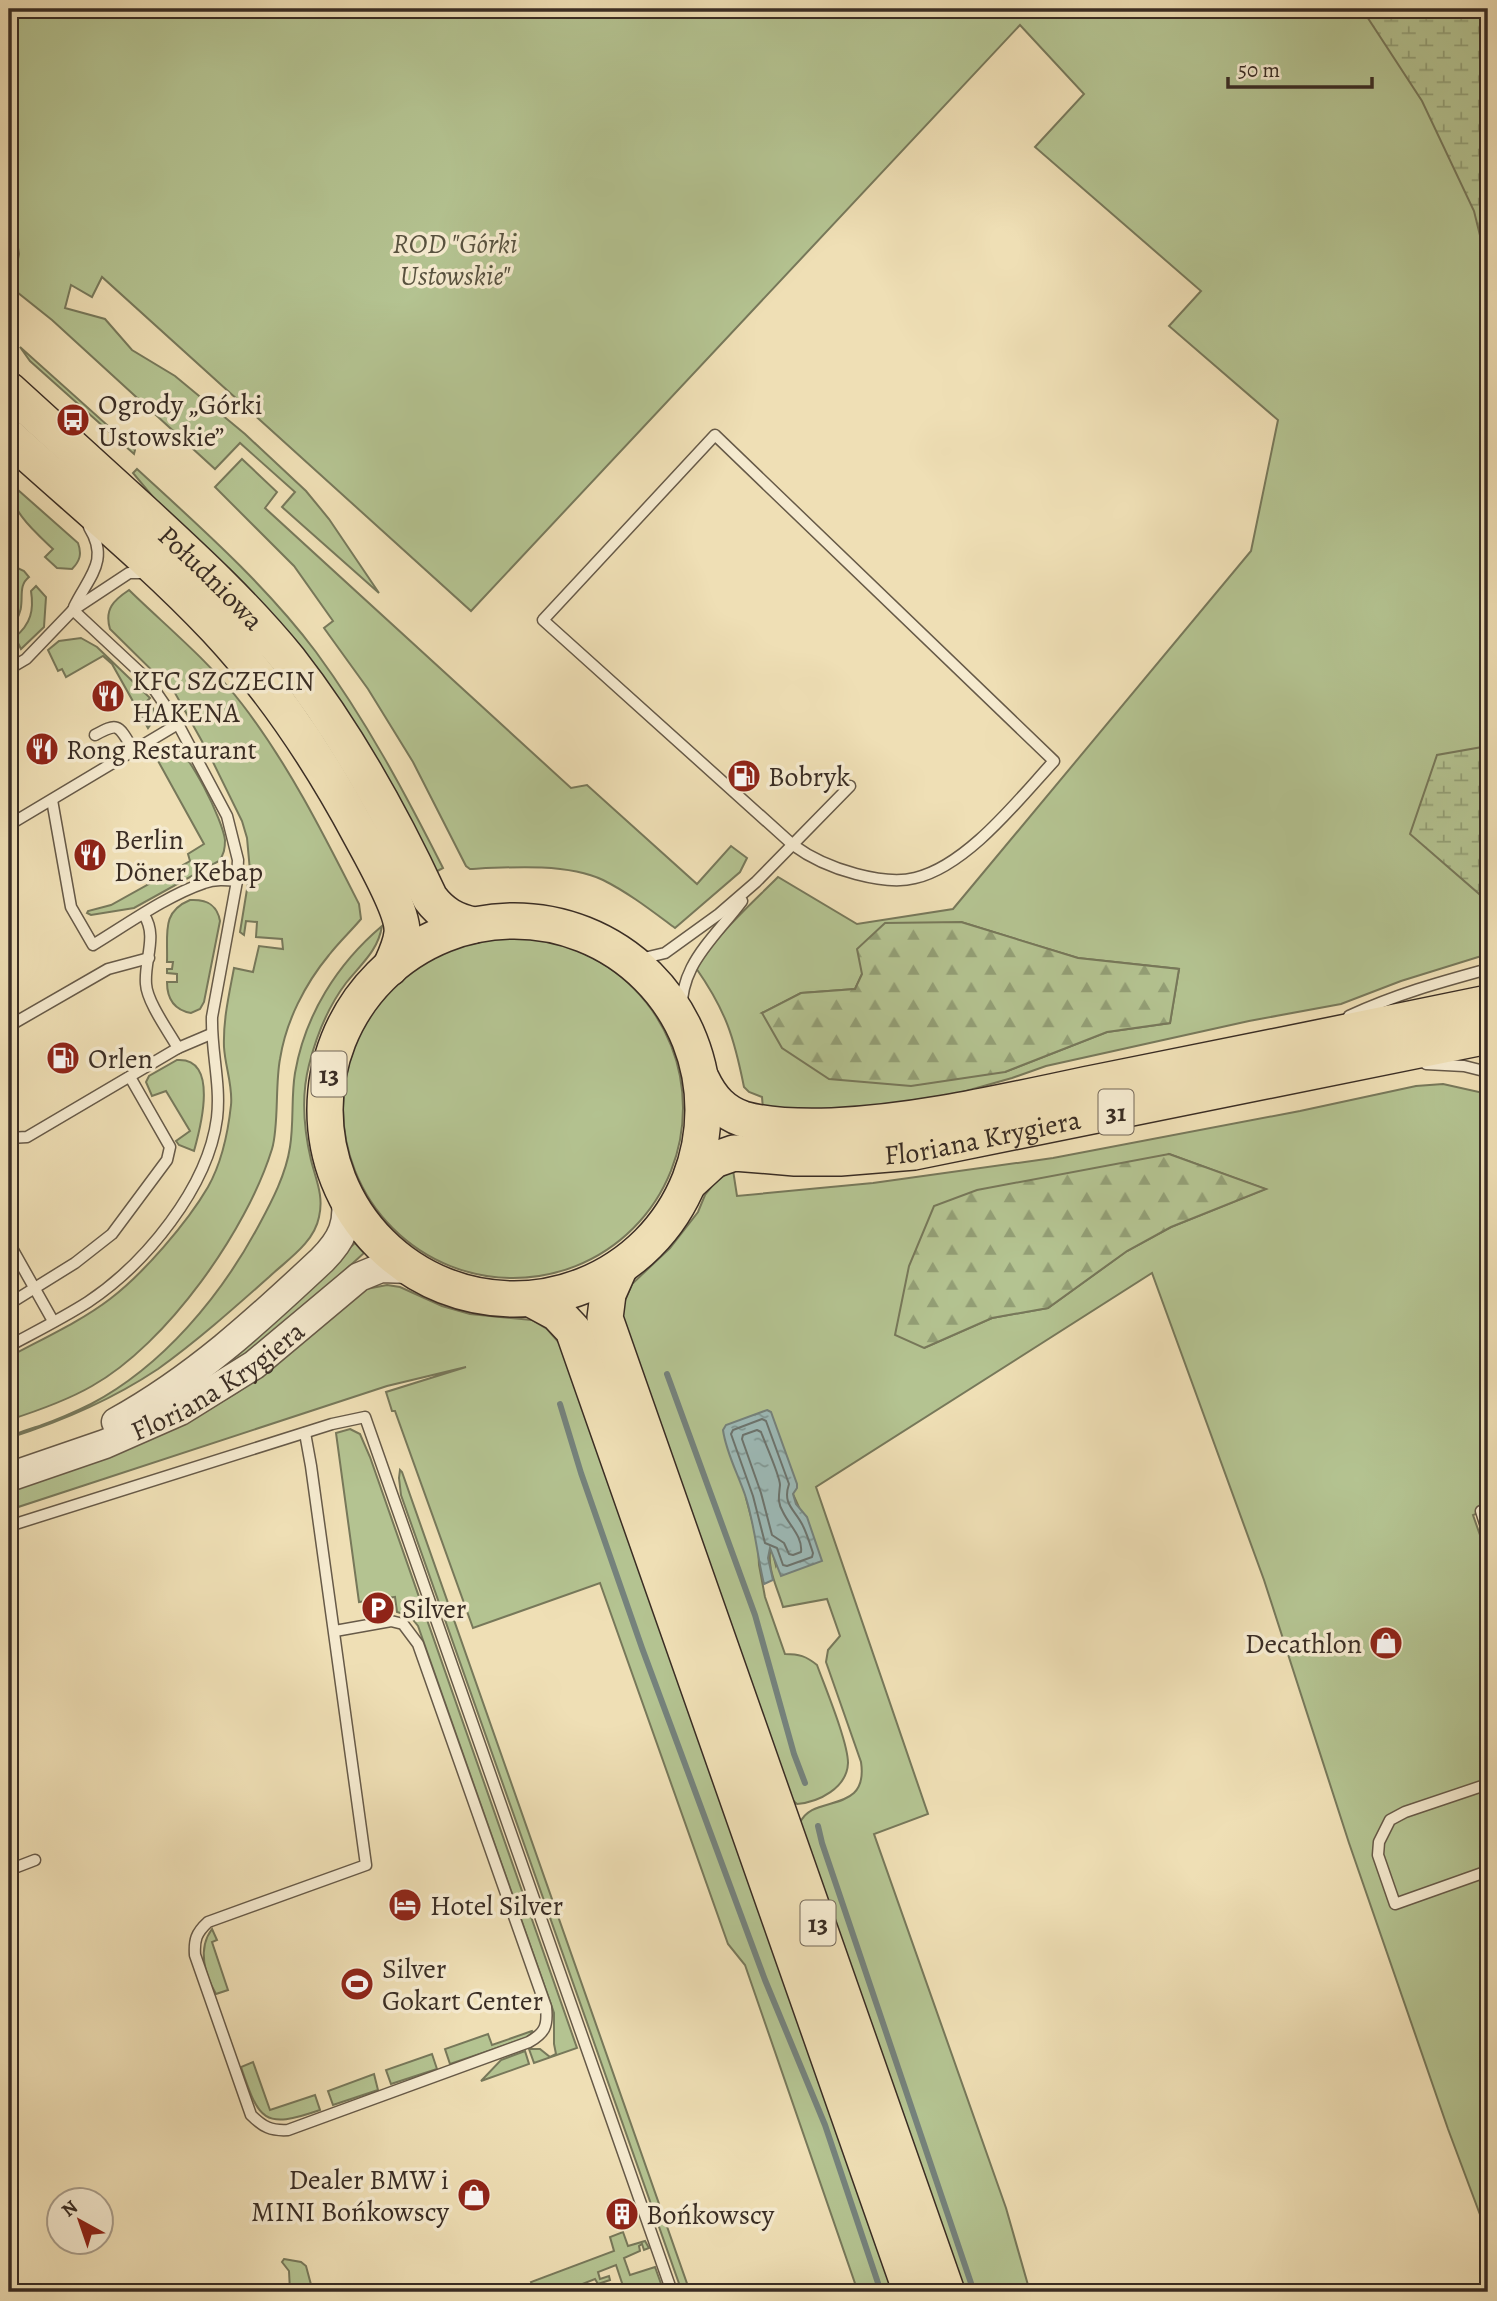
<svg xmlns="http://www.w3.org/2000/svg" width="1497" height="2301" viewBox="0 0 1497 2301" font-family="Alegreya,serif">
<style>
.green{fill:#b4c391;stroke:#77785a;stroke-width:2;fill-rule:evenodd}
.forest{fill:url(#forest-firs);stroke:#77785a;stroke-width:2}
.wetland{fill:url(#wetland-marsh);stroke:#77785a;stroke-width:2}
.water{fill:url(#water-ripples);stroke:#75827c;stroke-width:2}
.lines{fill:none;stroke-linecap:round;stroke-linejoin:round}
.shore{stroke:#6c746e;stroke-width:2}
.stream{stroke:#75827c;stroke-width:6}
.service-casing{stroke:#675a48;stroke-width:13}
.tertiary-casing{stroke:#675a48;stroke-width:31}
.primary-casing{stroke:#3a2d24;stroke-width:38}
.service{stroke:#f5eacf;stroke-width:10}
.tertiary{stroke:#f5eacf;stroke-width:28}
.primary{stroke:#efdfb5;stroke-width:35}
.labels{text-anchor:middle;stroke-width:7;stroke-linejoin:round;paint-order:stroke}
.shield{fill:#f5eacf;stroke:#726657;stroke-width:2}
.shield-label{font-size:26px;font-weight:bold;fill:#3a2d24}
.park-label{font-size:28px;font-style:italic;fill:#58523f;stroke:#f5eacf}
.poi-label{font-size:28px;fill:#3a2d24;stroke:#f5eacf;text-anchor:start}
.street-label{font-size:28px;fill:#3a2d24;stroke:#f5eacf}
</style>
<defs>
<pattern id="forest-firs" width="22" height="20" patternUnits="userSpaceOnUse" patternTransform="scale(1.75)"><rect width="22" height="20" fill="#b4c391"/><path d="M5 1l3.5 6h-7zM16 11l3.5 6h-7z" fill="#939f76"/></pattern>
<pattern id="wetland-marsh" width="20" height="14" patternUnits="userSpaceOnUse" patternTransform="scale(1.75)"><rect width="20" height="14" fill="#b4c391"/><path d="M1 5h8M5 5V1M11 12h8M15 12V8" fill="none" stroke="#939f76"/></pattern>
<pattern id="water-ripples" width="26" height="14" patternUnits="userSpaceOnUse" patternTransform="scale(1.75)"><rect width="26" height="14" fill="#9dbab7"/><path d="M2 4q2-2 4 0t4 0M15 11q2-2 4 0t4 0" fill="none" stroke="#819895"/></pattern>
</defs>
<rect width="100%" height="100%" fill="#efdfb5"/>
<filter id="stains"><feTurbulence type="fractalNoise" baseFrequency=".00286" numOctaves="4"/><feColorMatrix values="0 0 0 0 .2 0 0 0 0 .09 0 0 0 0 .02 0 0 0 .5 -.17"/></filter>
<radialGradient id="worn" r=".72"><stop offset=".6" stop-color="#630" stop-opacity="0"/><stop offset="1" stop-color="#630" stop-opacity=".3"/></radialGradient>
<!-- green -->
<g class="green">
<path d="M 9,9 L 1488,9 L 1488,954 L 1401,981 L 1341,1004 L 1249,1021 L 1046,1066 L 1012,1078 L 906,1108 L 868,1113 L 763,1109 L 762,1097 L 749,1092 L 744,1087 C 734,1037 726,1011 696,968 C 718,933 749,906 778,877 L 857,924 L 953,909 L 1251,551 L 1278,420 L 1169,326 L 1201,291 L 1035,147 L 1084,94 L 1020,25 L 471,611 L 102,277 L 92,297 L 71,285 L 65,308 L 105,319 L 132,350 L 175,376 L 245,434 L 306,491 L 329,519 L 379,593 L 282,507 L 295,492 L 240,443 L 215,469 L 52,320 L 12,288 L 19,254 L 9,192 ZM 961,922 L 1078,958 L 1179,969 L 1170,1023 L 1107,1032 L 1005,1072 L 762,1013 L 801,993 L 855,989 L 862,974 Z"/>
<path d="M 20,347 L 135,450 L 134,454 L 30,361 Z"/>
<path d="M 242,459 L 277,492 L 265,508 L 571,788 L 587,785 L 697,884 L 731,846 L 747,858 L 740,872 L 675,928 C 652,911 629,893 603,880 C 567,863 510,867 470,869 L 466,866 L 413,762 L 368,689 L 324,628 L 333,621 L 294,566 L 215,487 Z"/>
<path d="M 137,469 C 199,526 265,584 316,652 C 366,720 405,793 443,868 L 432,874 L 179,528 L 133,473 Z"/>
<path d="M 9,482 L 78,543 C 82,554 80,561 72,569 L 57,568 L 45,557 L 53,549 C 34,531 9,510 9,482 Z"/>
<path d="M 9,564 L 24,571 L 29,577 C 15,588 28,604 15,622 L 9,609 Z"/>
<path d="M 36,586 L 46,597 L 44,627 L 21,649 L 15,637 C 31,624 34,610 31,591 Z"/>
<path d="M 129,590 C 167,627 210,662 242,704 C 289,765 324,835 359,904 L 361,919 C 351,931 339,942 329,955 C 305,984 286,1021 280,1059 C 275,1085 279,1126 272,1149 C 247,1230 167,1344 92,1386 C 66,1401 37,1411 9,1420 L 9,1357 C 42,1339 80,1322 110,1299 C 143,1274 187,1223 208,1187 C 222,1162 228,1133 231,1105 C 233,1086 225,1066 224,1047 C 223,1020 229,995 234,968 L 253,972 L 259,946 L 283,949 L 282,939 L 256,937 L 257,922 L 246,921 L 244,935 L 240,932 L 250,871 L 247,838 L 242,821 L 208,752 L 175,693 L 110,629 C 104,609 114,600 129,590 Z"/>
<path d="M 81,638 L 97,647 L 150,698 L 147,701 L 153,708 L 155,718 L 148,728 L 112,664 L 103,656 L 66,677 L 62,669 L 58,671 L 48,650 L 59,641 Z"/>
<path d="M 171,744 C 189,750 223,821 225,840 C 225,849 224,854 219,861 L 134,908 L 91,915 L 87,913 L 88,911 L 111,905 L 190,861 L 188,854 L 204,844 L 152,750 Z"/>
<path d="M 190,900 C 206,899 217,904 220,921 L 204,1002 L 200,1009 L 191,1013 C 174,1010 167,999 167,982 L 177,982 L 177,974 L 167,973 L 167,969 L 172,969 L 173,962 L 167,962 C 168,933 161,912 190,900 Z"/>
<path d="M 382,926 C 378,951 361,964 346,983 C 328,1007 316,1037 309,1065 C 301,1096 304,1130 311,1160 C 316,1180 324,1196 319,1217 C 314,1243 287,1260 269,1277 C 233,1309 197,1341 158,1369 C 113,1399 60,1422 9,1438 C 17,1432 31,1429 42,1425 C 59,1419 75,1412 91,1404 C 163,1366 221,1296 259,1225 C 272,1201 286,1174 290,1147 C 294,1122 291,1097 295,1073 C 305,1015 337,964 382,926 Z"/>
<circle cx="513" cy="1108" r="170"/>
<path d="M 177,1060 C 219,1057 201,1126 194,1151 L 179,1145 L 176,1141 L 190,1131 L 166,1091 L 152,1096 L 146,1082 L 149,1076 Z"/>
<path d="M 1443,1084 L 1488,1094 L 1488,1509 L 1473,1515 L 1488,1558 L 1488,2236 L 1448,2129 L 1349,1843 L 1264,1580 L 1152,1273 L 816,1487 L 928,1814 L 874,1834 L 1006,2208 L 1030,2292 L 962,2292 L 800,1823 C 812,1793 869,1816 861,1762 L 826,1662 L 828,1650 L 840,1636 L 827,1599 L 783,1607 C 777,1586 766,1568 771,1546 L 776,1566 L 802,1514 L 793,1494 L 746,1498 L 758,1543 L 759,1565 L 765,1597 L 785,1654 C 799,1654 806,1656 817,1665 C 825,1687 848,1742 848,1763 C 847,1788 819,1802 797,1804 L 789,1797 L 623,1322 L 623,1305 L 632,1284 L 670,1248 L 698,1212 L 705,1195 L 716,1181 L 733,1170 L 737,1196 L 873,1183 L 1053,1158 L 1300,1111 L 1416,1086 ZM 1169,1154 L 1265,1189 L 1171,1227 L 1127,1251 L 1048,1308 L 992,1318 L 924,1348 Z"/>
<path d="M 355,1243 L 364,1253 L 310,1302 L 233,1366 L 178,1393 L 240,1347 Z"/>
<path d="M 387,1285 L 400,1287 L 442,1306 L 470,1314 L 532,1320 L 547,1329 L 562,1346 L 896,2292 L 858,2292 L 745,1965 L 728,1944 L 600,1583 L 473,1628 L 395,1411 L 392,1411 L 386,1392 L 466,1367 L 387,1386 L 9,1510 L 9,1486 L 194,1418 L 238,1392 L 279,1362 L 361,1290 Z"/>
<path d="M 350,1429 L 360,1434 L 370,1457 L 577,2048 L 534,2063 L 529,2049 L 540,2049 L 550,2057 L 556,2054 L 554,2044 L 554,2013 L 418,1626 L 410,1616 L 397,1612 L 395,1597 L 359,1602 L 336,1433 Z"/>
<path d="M 400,1470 L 402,1472 L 690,2292 L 682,2292 L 401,1495 L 399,1478 Z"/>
<path d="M 212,1929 L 217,1940 L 212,1942 L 228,1990 L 216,1994 C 205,1975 197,1949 212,1929 Z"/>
<path d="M 532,2031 L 533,2032 L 526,2038 L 450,2064 L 445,2049 L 488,2034 L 492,2045 Z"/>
<path d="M 525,2051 L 529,2064 L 481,2081 L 501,2060 Z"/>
<path d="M 432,2054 L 437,2069 L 391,2084 L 386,2070 Z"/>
<path d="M 253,2062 L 270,2110 L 315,2095 L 320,2110 C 263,2130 259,2120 241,2067 Z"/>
<path d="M 374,2074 L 378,2090 L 333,2105 L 328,2091 Z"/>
<path d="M 623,2232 L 628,2246 L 645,2241 L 649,2248 L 644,2250 L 642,2244 L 639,2246 L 640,2251 L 624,2258 L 630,2275 L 655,2267 L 664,2292 L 625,2292 L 616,2265 L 598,2272 L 600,2279 L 609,2276 L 610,2280 L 598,2284 L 595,2279 L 572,2288 L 573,2292 L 535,2292 L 531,2282 L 614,2251 L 610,2237 Z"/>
<path d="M 284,2259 L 301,2262 L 306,2266 L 313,2292 L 290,2291 L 289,2271 L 282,2262 Z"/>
</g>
<!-- forest -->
<g class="forest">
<path d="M 961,922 L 1078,958 L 1179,969 L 1170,1023 L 1107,1032 L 1005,1072 L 911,1086 L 829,1079 L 782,1048 L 762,1013 L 801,993 L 855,989 L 862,974 L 857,949 L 885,923 Z"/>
<path d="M 1169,1154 L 1266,1189 L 1171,1227 L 1127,1251 L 1048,1308 L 992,1318 L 924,1348 L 895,1335 L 909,1266 L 934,1206 L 977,1190 Z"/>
</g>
<!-- wetland -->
<g class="wetland">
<path d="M 1362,9 L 1488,9 L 1488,268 L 1474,211 L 1422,101 Z"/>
<path d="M 1488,746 L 1488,898 L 1485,899 L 1410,834 L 1437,755 Z"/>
</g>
<!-- water -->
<path class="water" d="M 767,1410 L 771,1412 L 797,1484 L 797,1488 L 793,1494 L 796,1504 L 807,1517 L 822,1561 L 781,1576 L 770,1548 L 768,1558 L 773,1580 L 764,1584 C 757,1555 755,1527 746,1498 C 739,1476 726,1453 723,1430 L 726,1425 Z"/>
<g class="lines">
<!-- shore -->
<g class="shore">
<path d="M 762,1419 L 766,1421 L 789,1484 C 782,1505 795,1509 803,1526 C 807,1534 810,1544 813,1553 L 812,1557 L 787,1566 L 783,1565 L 777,1548 L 765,1543 L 753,1496 L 731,1434 L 733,1430 Z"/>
<path d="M 757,1430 L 761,1432 C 765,1443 780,1476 780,1485 C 779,1496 777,1502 783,1512 C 789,1525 803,1537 801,1552 L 793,1555 L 789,1554 L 784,1543 L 772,1535 L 761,1493 L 742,1439 L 743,1435 Z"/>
</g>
<!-- stream -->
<g class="stream">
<path d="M 667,1374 L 755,1615 L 794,1754 L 805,1783"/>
<path d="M 560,1404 L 581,1473 L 642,1648 L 765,1980 L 825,2125 L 881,2292"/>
<path d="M 818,1826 L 822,1843 L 974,2292"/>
</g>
<defs>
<g id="service">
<path d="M 715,435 L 1054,761 C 1019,799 967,866 915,878 C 896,883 875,879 856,874 C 833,868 812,859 793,845 L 543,620 Z"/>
<path d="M 74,607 C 89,576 110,561 89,527"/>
<path d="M 9,669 L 26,659 L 73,610 L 129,573 L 146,573"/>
<path d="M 95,735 C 117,723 118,724 131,746"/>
<path d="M 52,800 L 71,907 L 93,945 C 126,925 168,895 204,883 C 215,879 226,880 237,881 L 238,860 L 227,816 L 178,724 L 147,679 L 73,610"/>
<path d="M 9,825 L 178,724"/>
<path d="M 144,915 C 158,936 144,960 146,984 C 147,1002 169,1032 178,1048 L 211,1034"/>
<path d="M 625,956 L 644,958 L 665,953 L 719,914 L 756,882 L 850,786"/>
<path d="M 1349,1016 C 1397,994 1437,983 1488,969"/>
<path d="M 682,1022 C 676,967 712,941 742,901"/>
<path d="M 9,1026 L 108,969 L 149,958"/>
<path d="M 1426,1064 L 1464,1066 L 1488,1072"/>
<path d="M 9,1138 L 27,1137 L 178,1048"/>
<path d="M 9,1243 L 53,1321"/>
<path d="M 9,1304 L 75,1263 L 112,1234 L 167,1160 L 170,1147 L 130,1077"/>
<path d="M 9,1346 C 35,1332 63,1318 88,1302 C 145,1264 208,1188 217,1118 C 221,1084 211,1051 212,1017 L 237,881"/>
<path d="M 305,1433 L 311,1466 L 366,1865 L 208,1922 C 196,1933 194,1940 195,1955 L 251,2115 C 263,2127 271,2131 288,2130 L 529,2042 C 545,2033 548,2026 546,2007 L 418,1644 L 403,1624 L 391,1621 L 335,1631"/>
<path d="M 1481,1511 L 1488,1533"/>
<path d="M 9,1526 L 332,1424 L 365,1417 L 672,2292"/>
<path d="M 1488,1784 L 1405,1812 L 1390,1820 L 1379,1842 L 1378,1855 L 1395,1904 L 1488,1871"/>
<path d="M 9,1870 L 35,1860"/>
</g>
<g id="tertiary">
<path d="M 116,1422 C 194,1379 257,1321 322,1260 C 342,1240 350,1223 345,1195"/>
<path id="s1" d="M 9,1477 L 105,1444 L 180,1411 L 254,1365 L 359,1277 L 381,1268 L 411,1269"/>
</g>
<g id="primary">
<path id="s2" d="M 9,390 C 54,431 98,471 143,512 C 194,559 245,606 289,660 C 346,733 391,814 430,898 C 442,914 455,921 474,925"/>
<path d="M 9,437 C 77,499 153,561 216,628 C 274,690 321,761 361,836 C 372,856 404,913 402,933 C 401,945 395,957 390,968"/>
<circle cx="514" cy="1110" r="189"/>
<path d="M 702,1080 C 711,1099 723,1112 743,1119 C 771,1127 803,1127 832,1126 C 921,1122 1007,1101 1094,1083 C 1225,1057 1357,1030 1488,1003"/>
<path id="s3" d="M 690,1182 L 714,1160 L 734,1153 L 795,1158 L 840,1158 L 914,1152 L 1488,1036"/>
<path d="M 620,1267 L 608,1294 L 605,1318 L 947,2292"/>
<path d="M 531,1299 L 557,1313 L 573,1330 L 911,2292"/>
</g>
</defs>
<!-- service casing -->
<use href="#service" class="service-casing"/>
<!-- tertiary casing -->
<use href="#tertiary" class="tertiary-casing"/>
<!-- primary casing -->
<use href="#primary" class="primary-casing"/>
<!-- service -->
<use href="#service" class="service"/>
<!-- tertiary -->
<use href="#tertiary" class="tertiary"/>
<!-- primary -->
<use href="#primary" class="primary"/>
</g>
<!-- icons -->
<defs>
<symbol id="bus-disc" viewBox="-11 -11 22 22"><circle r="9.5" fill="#8f2418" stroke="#f5eacf"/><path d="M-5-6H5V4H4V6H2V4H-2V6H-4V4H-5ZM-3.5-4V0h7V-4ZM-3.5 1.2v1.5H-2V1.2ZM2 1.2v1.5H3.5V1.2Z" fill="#fff"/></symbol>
<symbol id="restaurant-disc" viewBox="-11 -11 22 22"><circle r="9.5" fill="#8f2418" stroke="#f5eacf"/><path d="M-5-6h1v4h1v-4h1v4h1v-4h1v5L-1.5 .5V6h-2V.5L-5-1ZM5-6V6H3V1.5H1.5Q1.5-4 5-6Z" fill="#fff"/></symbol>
<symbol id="fuel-disc" viewBox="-11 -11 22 22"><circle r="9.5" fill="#8f2418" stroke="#f5eacf"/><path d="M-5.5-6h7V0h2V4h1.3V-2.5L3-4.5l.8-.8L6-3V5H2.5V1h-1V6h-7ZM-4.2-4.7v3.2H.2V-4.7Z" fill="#fff"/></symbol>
<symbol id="parking-disc" viewBox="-11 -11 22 22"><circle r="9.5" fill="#8f2418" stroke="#f5eacf"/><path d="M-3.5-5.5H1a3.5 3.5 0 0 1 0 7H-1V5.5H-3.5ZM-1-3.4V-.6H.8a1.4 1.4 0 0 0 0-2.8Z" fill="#fff"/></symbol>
<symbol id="shop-disc" viewBox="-11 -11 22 22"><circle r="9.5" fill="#8f2418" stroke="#f5eacf"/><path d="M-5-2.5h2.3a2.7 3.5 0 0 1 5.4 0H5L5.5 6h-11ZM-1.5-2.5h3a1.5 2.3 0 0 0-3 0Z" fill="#fff"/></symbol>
<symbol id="hotel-disc" viewBox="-11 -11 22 22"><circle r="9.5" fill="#8f2418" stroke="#f5eacf"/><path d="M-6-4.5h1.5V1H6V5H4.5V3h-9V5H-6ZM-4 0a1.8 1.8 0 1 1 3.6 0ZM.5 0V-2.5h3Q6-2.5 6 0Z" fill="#fff"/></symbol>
<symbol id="stadium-disc" viewBox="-11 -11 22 22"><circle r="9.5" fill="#8f2418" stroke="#f5eacf"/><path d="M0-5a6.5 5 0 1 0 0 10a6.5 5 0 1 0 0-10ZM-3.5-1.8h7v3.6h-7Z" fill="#fff"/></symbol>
<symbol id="building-disc" viewBox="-11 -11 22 22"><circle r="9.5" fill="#8f2418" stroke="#f5eacf"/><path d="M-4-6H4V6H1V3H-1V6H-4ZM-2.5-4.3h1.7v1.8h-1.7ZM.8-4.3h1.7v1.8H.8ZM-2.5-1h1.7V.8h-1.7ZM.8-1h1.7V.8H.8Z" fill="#fff"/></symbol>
</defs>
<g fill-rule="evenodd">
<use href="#bus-disc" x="54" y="401" width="38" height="38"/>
<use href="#restaurant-disc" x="89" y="677" width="38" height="38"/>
<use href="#restaurant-disc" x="23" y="730" width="38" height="38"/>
<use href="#fuel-disc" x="725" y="757" width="38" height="38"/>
<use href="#restaurant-disc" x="71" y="836" width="38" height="38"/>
<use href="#fuel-disc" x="44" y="1039" width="38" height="38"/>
<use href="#parking-disc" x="359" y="1589" width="38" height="38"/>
<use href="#shop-disc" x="1367" y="1624" width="38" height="38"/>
<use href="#hotel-disc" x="386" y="1886" width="38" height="38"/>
<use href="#stadium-disc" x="338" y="1965" width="38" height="38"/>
<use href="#shop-disc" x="455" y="2176" width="38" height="38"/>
<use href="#building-disc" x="603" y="2195" width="38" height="38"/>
</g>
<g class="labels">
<!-- shield labels -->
<g class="shield">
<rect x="311.5" y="1051.5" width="35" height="45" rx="5"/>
<rect x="1098.5" y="1089.5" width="35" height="45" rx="5"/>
<rect x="800.5" y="1900.5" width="35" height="45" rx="5"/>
</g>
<g class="shield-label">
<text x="329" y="1083">13</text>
<text x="1116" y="1121">31</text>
<text x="818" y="1932">13</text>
</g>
<!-- park labels -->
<g class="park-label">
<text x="455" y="253">ROD "Górki<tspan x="455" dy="32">Ustowskie"</tspan></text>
</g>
<!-- poi labels -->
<g class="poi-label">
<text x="98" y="414">Ogrody „Górki<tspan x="98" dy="32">Ustowskie”</tspan></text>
<text x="132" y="690">KFC SZCZECIN<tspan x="132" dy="32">HAKENA</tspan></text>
<text x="66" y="759">Rong Restaurant</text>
<text x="768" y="786">Bobryk</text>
<text x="114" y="849">Berlin<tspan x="114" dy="32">Döner Kebap</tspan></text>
<text x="88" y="1068">Orlen</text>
<text x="402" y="1618">Silver</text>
<text x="1362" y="1653" text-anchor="end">Decathlon</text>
<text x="430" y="1915">Hotel Silver</text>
<text x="382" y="1978">Silver<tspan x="382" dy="32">Gokart Center</tspan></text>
<text x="449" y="2189" text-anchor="end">Dealer BMW i<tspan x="449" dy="32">MINI Bońkowscy</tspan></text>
<text x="646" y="2224">Bońkowscy</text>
</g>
<!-- street labels -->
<g class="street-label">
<text dy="10" stroke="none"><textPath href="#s2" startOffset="276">Południowa</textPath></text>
<text dy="10" stroke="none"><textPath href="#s3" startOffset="304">Floriana Krygiera</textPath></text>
<text dy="10" stroke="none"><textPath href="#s1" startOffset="231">Floriana Krygiera</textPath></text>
</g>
</g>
<!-- margin -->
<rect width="1497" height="2301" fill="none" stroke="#efdfb5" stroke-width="35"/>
<rect x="10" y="10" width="1476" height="2280" fill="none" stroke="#3a2d24" stroke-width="3.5"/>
<rect x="18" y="18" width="1462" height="2266" fill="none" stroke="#3a2d24" stroke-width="2"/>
<!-- north arrow -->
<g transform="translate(80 2221) rotate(320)"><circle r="33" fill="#f5eacf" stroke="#aa9e8b" stroke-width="2"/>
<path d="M0-5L12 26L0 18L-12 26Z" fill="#8f2418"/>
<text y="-10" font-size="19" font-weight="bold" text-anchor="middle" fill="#3a2d24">N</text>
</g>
<!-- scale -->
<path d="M1228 77v10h144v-10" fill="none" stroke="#3a2d24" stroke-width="3.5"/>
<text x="1238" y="77" font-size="21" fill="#3a2d24" stroke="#f5eacf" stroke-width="5" paint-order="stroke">50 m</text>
<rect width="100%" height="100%" filter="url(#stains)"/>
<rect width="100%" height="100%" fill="url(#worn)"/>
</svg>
